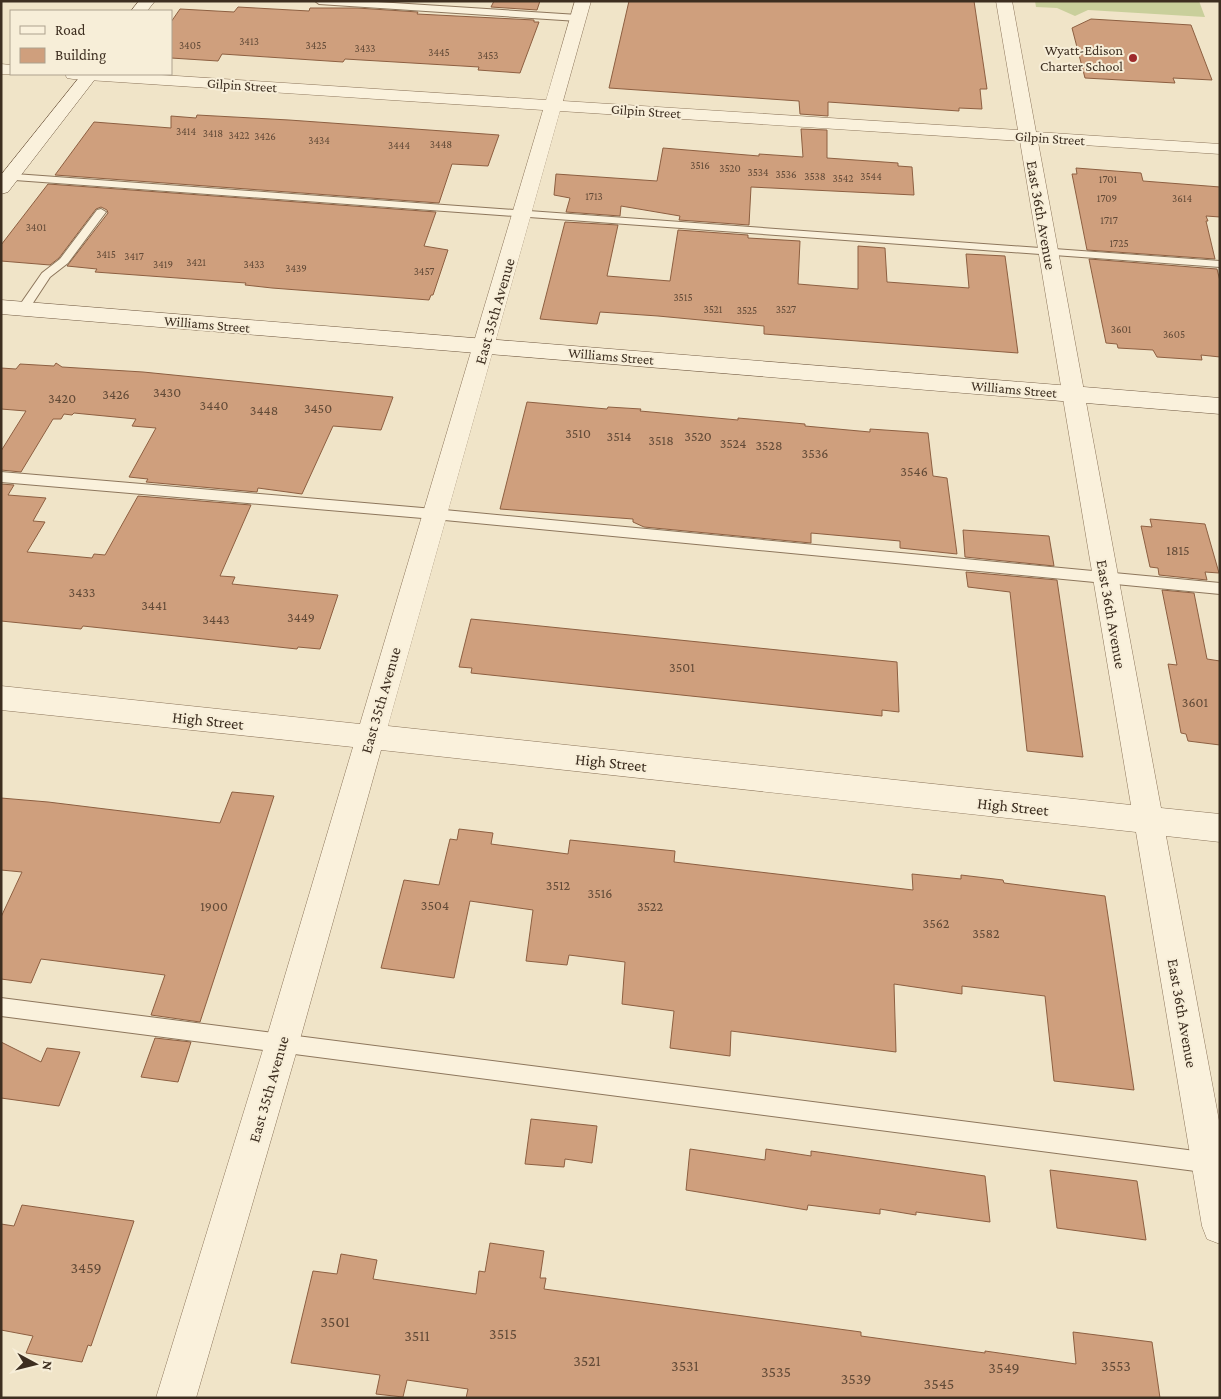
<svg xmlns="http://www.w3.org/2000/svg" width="1221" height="1399" viewBox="0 0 1221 1399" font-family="'Crimson Pro',serif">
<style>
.green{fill:#c9cf9b}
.building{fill:#cf9f7d;stroke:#8d5f41}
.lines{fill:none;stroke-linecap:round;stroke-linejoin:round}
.lane-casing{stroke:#8d765c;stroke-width:2}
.street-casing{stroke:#8d765c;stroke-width:1}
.secondary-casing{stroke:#6f573f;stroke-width:1}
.lane{fill:#faf1dc;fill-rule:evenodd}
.street{fill:#faf1dc;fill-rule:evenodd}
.secondary{fill:#faf1dc;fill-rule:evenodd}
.poi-dot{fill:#9e2a2b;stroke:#f7eed8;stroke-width:2}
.labels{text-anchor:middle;stroke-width:4;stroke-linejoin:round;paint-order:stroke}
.far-number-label{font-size:11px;fill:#624a37}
.far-poi-label{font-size:14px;fill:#3d2e20;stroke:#f7eed8;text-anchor:end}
.far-street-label{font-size:14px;fill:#3d2e20;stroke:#f7eed8}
.number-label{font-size:14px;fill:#624a37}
.street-label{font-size:16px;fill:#3d2e20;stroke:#f7eed8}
.near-number-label{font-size:16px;fill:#624a37}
</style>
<rect width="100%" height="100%" fill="#f0e4c8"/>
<!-- green -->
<path class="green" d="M 1035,1 L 1199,1 L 1205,17 L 1088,10 L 1075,16 L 1057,8 L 1036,7 Z"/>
<!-- building -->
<g class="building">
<path d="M 494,1 L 540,1 L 537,10 L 491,7 Z"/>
<path d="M 629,1 L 974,1 L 987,89 L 980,89 L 982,109 L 959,108 L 959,111 L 828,102 L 828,116 L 800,114 L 799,101 L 609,88 Z"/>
<path d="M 238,7 L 309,11 L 310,8 L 357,8 L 418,12 L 417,14 L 534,20 L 534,22 L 539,22 L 520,73 L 478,70 L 479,67 L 345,59 L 343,62 L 222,54 L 218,61 L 171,58 L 171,22 L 180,9 L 234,12 Z"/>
<path d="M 1091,19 L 1191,25 L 1212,80 L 1173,78 L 1175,83 L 1085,78 L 1072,28 Z"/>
<path d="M 197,115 L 289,120 L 499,135 L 488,166 L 452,164 L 439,203 L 55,175 L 94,122 L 171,128 L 171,116 L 196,118 Z"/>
<path d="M 801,129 L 827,130 L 827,158 L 898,163 L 898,166 L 912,167 L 914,195 L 751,187 L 749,225 L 679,220 L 680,216 L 621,206 L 620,216 L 566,212 L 570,198 L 554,195 L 556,174 L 657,181 L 663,148 L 759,156 L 759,154 L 803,157 Z"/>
<path d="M 1076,168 L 1141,173 L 1143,181 L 1220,187 L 1220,217 L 1206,216 L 1208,221 L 1206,221 L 1215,259 L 1087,250 L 1072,174 L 1077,174 Z"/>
<path d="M 48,184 L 436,212 L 424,246 L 448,250 L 433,295 L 431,295 L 429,300 L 272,288 L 245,285 L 246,283 L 95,272 L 97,269 L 67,266 L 108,213 L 107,210 L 101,207 L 96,209 L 59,258 L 50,265 L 1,261 L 1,245 Z"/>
<path d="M 565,222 L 618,225 L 607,276 L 670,281 L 678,230 L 748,235 L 748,238 L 800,241 L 798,284 L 858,289 L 858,246 L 885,248 L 887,282 L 969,288 L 966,254 L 1005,256 L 1018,353 L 764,334 L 764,326 L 658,316 L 600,312 L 597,324 L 540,319 Z"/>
<path d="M 1089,259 L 1217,269 L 1220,281 L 1220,357 L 1201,355 L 1202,360 L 1157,357 L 1153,350 L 1118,348 L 1117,344 L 1106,343 Z"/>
<path d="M 56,363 L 62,367 L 143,372 L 393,397 L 381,430 L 333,426 L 302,494 L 258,488 L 257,492 L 146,482 L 148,479 L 129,477 L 156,428 L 132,426 L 136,419 L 74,413 L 72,415 L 64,414 L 61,419 L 53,419 L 21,472 L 1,470 L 1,451 L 26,411 L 1,409 L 1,368 L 16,369 L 20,364 L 54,366 Z"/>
<path d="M 527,402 L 607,409 L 608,407 L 641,409 L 640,411 L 738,420 L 738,418 L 805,424 L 805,426 L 870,432 L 870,429 L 928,433 L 933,476 L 947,478 L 957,554 L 900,548 L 900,541 L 811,533 L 811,543 L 644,527 L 633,522 L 633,519 L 500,509 Z"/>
<path d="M 1,484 L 14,485 L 8,495 L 46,498 L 33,521 L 45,522 L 27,552 L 92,558 L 94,554 L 105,555 L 138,496 L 251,505 L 220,576 L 235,577 L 232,584 L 338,595 L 320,649 L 298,647 L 297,649 L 83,626 L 81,629 L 1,621 Z"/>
<path d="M 1150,519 L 1205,524 L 1219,573 L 1205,572 L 1207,580 L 1159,575 L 1158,568 L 1150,567 L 1141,526 L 1152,527 Z"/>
<path d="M 963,530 L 1049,536 L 1054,566 L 965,557 Z"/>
<path d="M 966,572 L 1057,580 L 1083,757 L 1027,751 L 1010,592 L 968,587 Z"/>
<path d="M 1162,590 L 1194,593 L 1207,659 L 1220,661 L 1220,745 L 1188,741 L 1186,734 L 1181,733 L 1168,664 L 1177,665 Z"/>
<path d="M 471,619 L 897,662 L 899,712 L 882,710 L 882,716 L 471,673 L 472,668 L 459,667 Z"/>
<path d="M 232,792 L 274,796 L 200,1022 L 151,1015 L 165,975 L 41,959 L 31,983 L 1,979 L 1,917 L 22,872 L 1,870 L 1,798 L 48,802 L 220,823 Z"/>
<path d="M 459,829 L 493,833 L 491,844 L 568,854 L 570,840 L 675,851 L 674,862 L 913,890 L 912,874 L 961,879 L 961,875 L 1003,880 L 1004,883 L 1105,896 L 1134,1090 L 1054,1081 L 1045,996 L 962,986 L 962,994 L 894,984 L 896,1052 L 731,1031 L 730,1056 L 670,1048 L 674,1011 L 622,1004 L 625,962 L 569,955 L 567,965 L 526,961 L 533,910 L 470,901 L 454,978 L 381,968 L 404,880 L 439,885 L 450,839 L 457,840 Z"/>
<path d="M 155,1038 L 191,1042 L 178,1082 L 141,1077 Z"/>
<path d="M 1,1042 L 41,1062 L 47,1048 L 80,1052 L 59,1106 L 1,1098 Z"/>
<path d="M 531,1119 L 597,1126 L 592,1163 L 565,1159 L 564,1167 L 525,1164 Z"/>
<path d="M 690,1149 L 765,1160 L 766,1149 L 811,1156 L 811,1151 L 985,1176 L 990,1222 L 916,1212 L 916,1215 L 880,1209 L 880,1214 L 808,1205 L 807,1210 L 686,1190 Z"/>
<path d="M 1050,1170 L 1137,1181 L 1146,1240 L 1057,1228 Z"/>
<path d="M 22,1205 L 134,1221 L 91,1346 L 88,1345 L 82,1362 L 26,1353 L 33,1336 L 1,1330 L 1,1224 L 14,1226 Z"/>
<path d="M 490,1243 L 544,1251 L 540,1278 L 546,1278 L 544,1289 L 861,1332 L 861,1336 L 985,1353 L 985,1351 L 1076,1364 L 1073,1332 L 1152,1342 L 1160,1398 L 466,1398 L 468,1389 L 407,1380 L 403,1397 L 376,1394 L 380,1375 L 291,1363 L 313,1271 L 337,1274 L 341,1254 L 377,1260 L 373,1279 L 476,1294 L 479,1271 L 485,1272 Z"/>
</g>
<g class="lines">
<defs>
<g id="lane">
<path d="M 315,1 L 362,1 L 578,15 L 582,18 L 578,21 L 319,4 Z"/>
<path d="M 1,173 L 1220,261 L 1220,267 L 1,179 Z"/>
<path d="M 101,209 L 106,212 L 68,263 L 50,277 L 27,312 L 19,312 L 17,309 L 42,273 L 60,259 L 97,210 Z"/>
<path d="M 1,472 L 434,509 L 1220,583 L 1220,594 L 434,519 L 1,482 Z"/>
<path d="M 1,998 L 1211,1153 L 1218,1156 L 1220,1161 L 1218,1170 L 1211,1173 L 1,1016 Z"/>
</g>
<g id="street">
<path d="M 575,1 L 591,1 L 563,101 L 1018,130 L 996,1 L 1012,1 L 1036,132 L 1220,144 L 1220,154 L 1038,142 L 1161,808 L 1220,814 L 1220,842 L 1166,836 L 1220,1126 L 1220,1244 L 1207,1239 L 1202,1226 L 1136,832 L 381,750 L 299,1043 L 196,1398 L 156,1398 L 265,1043 L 353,747 L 1,710 L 1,686 L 360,724 L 543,110 L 73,79 L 67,78 L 65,74 L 146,74 L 546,100 ZM 560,111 L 1020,141 L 1131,805 L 388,726 Z"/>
<path d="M 1,64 L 11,65 L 11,74 L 16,74 L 1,74 Z"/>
</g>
<g id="secondary">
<path d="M 139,1 L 155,1 L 147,11 L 131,11 Z"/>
<path d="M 82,74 L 99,74 L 8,192 L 1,194 L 1,175 Z"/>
<path d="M 1,300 L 1220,398 L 1220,414 L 1,314 Z"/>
</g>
</defs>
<!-- lane casing -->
<use href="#lane" class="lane-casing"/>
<!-- street casing -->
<use href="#street" class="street-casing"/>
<!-- secondary casing -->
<use href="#secondary" class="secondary-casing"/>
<!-- lane -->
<use href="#lane" class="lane"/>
<!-- street -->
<use href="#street" class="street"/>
<!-- secondary -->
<use href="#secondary" class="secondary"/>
</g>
<!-- markers -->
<circle class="poi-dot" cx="1133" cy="58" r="5"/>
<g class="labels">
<!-- far-number labels -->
<g class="far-number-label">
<text x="249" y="45">3413</text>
<text x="190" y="49">3405</text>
<text x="316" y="49">3425</text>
<text x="365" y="52">3433</text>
<text x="439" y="56">3445</text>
<text x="488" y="59">3453</text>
<text x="186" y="135">3414</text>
<text x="213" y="137">3418</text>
<text x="239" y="139">3422</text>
<text x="265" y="140">3426</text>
<text x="319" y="144">3434</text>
<text x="441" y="148">3448</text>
<text x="399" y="149">3444</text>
<text x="700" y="169">3516</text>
<text x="730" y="172">3520</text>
<text x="758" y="176">3534</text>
<text x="786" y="178">3536</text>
<text x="815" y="180">3538</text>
<text x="871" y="180">3544</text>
<text x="843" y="182">3542</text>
<text x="1108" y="183">1701</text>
<text x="594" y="200">1713</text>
<text x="1107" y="202">1709</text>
<text x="1182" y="202">3614</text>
<text x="1109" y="224">1717</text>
<text x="36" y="231">3401</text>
<text x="1119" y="247">1725</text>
<text x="106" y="258">3415</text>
<text x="134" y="260">3417</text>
<text x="196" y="266">3421</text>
<text x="163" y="268">3419</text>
<text x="254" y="268">3433</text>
<text x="296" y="272">3439</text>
<text x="424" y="275">3457</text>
<text x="683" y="301">3515</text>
<text x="713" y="313">3521</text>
<text x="786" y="313">3527</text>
<text x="747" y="314">3525</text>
<text x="1121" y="333">3601</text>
<text x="1174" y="338">3605</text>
</g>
<!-- far-poi labels -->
<g class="far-poi-label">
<text x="1123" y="55">Wyatt-Edison<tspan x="1123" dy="16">Charter School</tspan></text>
</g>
<!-- far-street labels -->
<g class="far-street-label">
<text transform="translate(242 85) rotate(4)" y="5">Gilpin Street</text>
<text transform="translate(646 111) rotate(4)" y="5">Gilpin Street</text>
<text transform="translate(1050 138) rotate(4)" y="5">Gilpin Street</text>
<text transform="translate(207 324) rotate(5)" y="5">Williams Street</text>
<text transform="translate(611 356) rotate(5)" y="5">Williams Street</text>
<text transform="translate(1014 389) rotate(5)" y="5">Williams Street</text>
</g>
<!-- number labels -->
<g class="number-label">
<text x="167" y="397">3430</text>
<text x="116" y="399">3426</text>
<text x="62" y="403">3420</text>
<text x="214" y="410">3440</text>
<text x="318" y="413">3450</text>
<text x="264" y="415">3448</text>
<text x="578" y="438">3510</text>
<text x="619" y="441">3514</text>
<text x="698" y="441">3520</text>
<text x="661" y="445">3518</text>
<text x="733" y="448">3524</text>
<text x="769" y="450">3528</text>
<text x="815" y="458">3536</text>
<text x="914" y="476">3546</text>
<text x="1178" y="555">1815</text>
<text x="82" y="597">3433</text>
<text x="154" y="610">3441</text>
<text x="301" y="622">3449</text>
<text x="216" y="624">3443</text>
<text x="682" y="672">3501</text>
<text x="1195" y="707">3601</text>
<text x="558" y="890">3512</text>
<text x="600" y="898">3516</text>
<text x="435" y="910">3504</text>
<text x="214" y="911">1900</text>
<text x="650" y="911">3522</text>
<text x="936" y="928">3562</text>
<text x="986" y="938">3582</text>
</g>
<!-- street labels -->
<g class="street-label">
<text transform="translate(1042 215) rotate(80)" y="6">East 36th Avenue</text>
<text transform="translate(494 311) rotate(-74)" y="6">East 35th Avenue</text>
<text transform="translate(1112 614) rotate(80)" y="6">East 36th Avenue</text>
<text transform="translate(380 700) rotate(-74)" y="6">East 35th Avenue</text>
<text transform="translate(208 720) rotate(6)" y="6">High Street</text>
<text transform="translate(611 762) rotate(6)" y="6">High Street</text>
<text transform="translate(1013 806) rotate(6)" y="6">High Street</text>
<text transform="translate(1183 1013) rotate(80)" y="6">East 36th Avenue</text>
<text transform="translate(268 1089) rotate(-74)" y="6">East 35th Avenue</text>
</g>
<!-- near-number labels -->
<g class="near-number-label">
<text x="86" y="1273">3459</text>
<text x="335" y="1327">3501</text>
<text x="503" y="1339">3515</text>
<text x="417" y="1341">3511</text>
<text x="587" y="1366">3521</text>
<text x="685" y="1371">3531</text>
<text x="1116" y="1371">3553</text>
<text x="1004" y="1373">3549</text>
<text x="776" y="1377">3535</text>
<text x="856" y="1384">3539</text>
<text x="939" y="1389">3545</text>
</g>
</g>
<!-- border -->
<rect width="1221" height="1399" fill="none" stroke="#3d2e20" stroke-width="5"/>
<!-- legend -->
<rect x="10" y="10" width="162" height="65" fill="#f7eed8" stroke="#ada18e"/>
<rect x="20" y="26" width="25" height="8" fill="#faf1dc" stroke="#ada18e"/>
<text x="55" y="35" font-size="15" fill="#3d2e20">Road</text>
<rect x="20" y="48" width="25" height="15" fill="#cf9f7d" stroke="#ada18e"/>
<text x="55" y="60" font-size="15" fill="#3d2e20">Building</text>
<!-- north arrow -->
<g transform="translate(35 1364) rotate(97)" stroke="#f7eed8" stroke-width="4" paint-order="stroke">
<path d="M0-4L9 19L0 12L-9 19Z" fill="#3d2e20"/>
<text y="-8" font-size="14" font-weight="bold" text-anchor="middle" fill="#3d2e20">N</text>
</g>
</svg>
